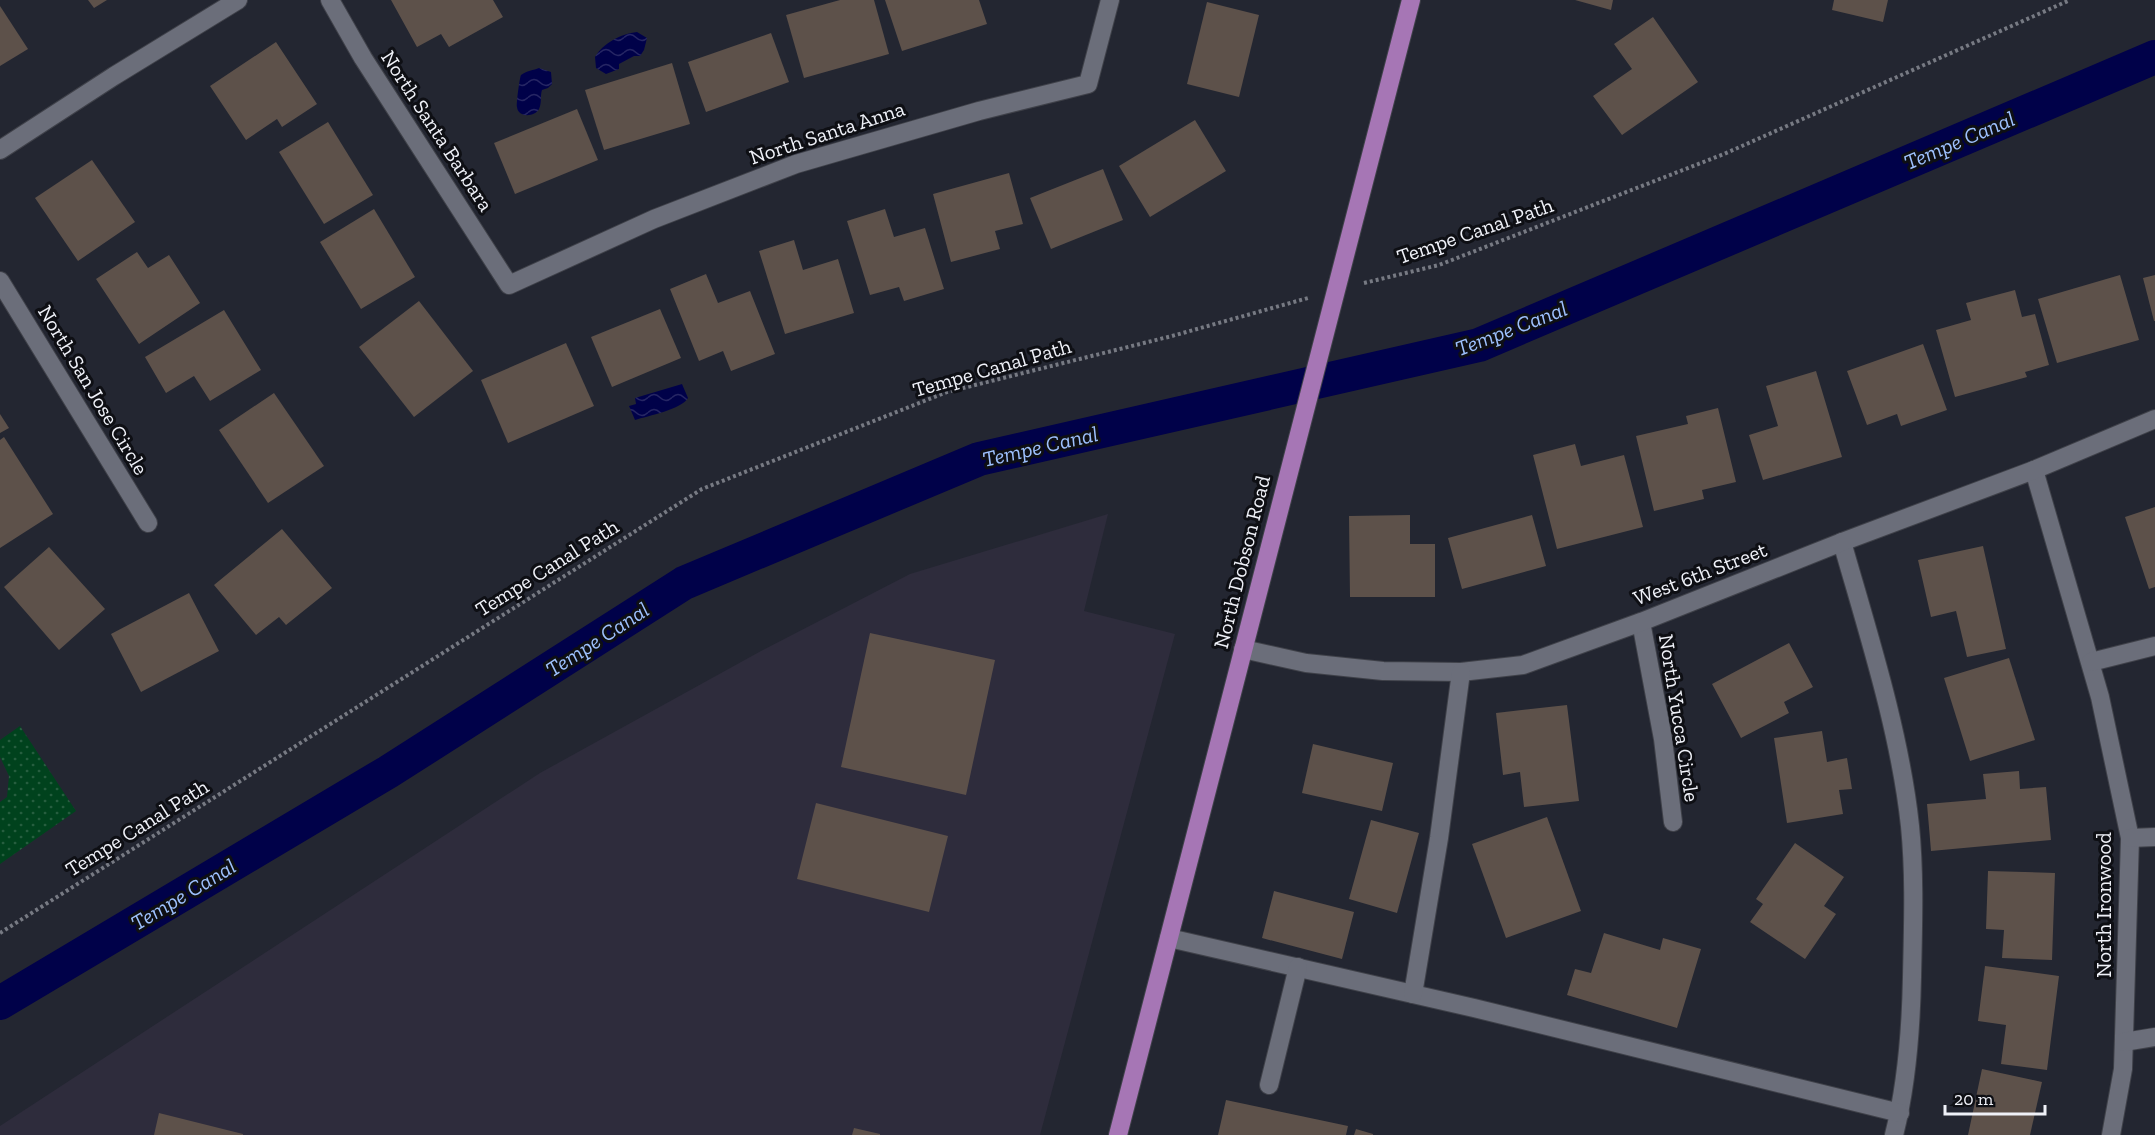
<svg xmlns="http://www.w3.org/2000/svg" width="2155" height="1135" viewBox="0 0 2155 1135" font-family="'Zilla Slab',serif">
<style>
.commercial{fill:#2e2c3c}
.grass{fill:url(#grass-dots)}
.water{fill:url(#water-waves)}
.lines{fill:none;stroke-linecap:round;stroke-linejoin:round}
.canal{stroke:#000149;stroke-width:34}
.building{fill:#5d514a}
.minor-casing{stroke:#3f4149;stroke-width:20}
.major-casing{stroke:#3f4149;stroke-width:20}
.path{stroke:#777a83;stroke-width:4;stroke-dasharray:3 3;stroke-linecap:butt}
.minor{stroke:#6b6e7a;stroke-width:18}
.major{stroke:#a676b5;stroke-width:18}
.labels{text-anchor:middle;stroke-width:6;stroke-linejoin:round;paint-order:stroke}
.street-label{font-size:21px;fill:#eff1f8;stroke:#0e0f14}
.water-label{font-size:22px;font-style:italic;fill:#9ec1fe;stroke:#0e0f14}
</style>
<defs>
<pattern id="grass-dots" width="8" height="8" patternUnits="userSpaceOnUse" patternTransform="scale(1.5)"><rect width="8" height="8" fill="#00421d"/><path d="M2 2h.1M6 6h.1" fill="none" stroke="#265e3f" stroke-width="1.8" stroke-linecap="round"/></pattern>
<pattern id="water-waves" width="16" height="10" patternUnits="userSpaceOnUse" patternTransform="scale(1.5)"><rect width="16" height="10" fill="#000149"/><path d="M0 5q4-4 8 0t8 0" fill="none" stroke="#262664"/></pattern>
</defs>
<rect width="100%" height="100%" fill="#232631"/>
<!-- commercial -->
<path class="commercial" d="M 1108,514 L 1084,611 L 1175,634 L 1040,1135 L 0,1135 L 0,1126 L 540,773 L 761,651 L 910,574 Z"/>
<!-- grass -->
<path class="grass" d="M 20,726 L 76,811 L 0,864 L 0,802 L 7,797 L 9,776 L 0,757 L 0,740 Z"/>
<!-- water -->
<g class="water">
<path d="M 637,32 L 647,38 L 644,50 L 640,56 L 634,56 L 619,64 L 619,69 L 606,74 L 596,68 L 595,57 C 603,43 621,34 637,32 Z"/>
<path d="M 539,68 L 551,72 L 552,84 L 548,88 L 542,90 C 540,96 542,103 539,109 C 535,117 518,118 517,107 C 516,104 520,76 521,75 C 526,71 534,70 539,68 Z"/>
<path d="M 682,384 L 688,398 C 682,409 648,416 635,420 L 629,406 L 636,404 L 635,398 Z"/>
</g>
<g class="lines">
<!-- canal -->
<path class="canal" d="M 0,1003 L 388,772 L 684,583 L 979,459 L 1479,345 L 2155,57"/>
</g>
<!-- building -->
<g class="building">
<path d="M 88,0 L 107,0 L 94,8 Z"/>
<path d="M 391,0 L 493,0 L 503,17 L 449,47 L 441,34 L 417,47 Z"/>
<path d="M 840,0 L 874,0 L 889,54 L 804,78 L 786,15 Z"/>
<path d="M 885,0 L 979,0 L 987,24 L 902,51 Z"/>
<path d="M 1575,0 L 1613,0 L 1611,10 Z"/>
<path d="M 1834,0 L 1888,0 L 1883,22 L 1832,10 Z"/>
<path d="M 1207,2 L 1259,15 L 1239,97 L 1187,84 Z"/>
<path d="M 0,6 L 28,49 L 0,66 Z"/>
<path d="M 1653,17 L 1698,82 L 1622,135 L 1593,96 L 1632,69 L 1614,44 Z"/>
<path d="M 771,33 L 789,82 L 706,112 L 688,62 Z"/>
<path d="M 276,42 L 317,104 L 282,127 L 277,119 L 246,140 L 210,86 Z"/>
<path d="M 672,63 L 690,124 L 604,150 L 585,90 Z"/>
<path d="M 577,109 L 598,160 L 515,194 L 494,143 Z"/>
<path d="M 1195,120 L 1226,171 L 1150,217 L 1119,166 Z"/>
<path d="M 328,122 L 373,195 L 324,224 L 279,152 Z"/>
<path d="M 92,160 L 135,222 L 78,261 L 35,198 Z"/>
<path d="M 1103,169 L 1123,220 L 1051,249 L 1030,198 Z"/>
<path d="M 1009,173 L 1023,224 L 995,231 L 1000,249 L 951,262 L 933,194 Z"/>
<path d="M 374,209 L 415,277 L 361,309 L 320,242 Z"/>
<path d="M 885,209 L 894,237 L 925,228 L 944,289 L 904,301 L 899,287 L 870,295 L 847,221 Z"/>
<path d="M 794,240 L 803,270 L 838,259 L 854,313 L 785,334 L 759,251 Z"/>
<path d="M 137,252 L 148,268 L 169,255 L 200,303 L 139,344 L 96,279 Z"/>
<path d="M 706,274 L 718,303 L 750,291 L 775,354 L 731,371 L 723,351 L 699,361 L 670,289 Z"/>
<path d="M 2120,275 L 2139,340 L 2057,363 L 2038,299 Z"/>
<path d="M 2155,275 L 2155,321 L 2154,321 L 2143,278 Z"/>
<path d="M 2015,290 L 2022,317 L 2035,314 L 2049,365 L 2025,372 L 2027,377 L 1955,397 L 1936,330 L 1971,320 L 1966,303 Z"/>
<path d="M 419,301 L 473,371 L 414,417 L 359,347 Z"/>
<path d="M 660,309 L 681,358 L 612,387 L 591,337 Z"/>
<path d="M 224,310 L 261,370 L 210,401 L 194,376 L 166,393 L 145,357 Z"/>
<path d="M 566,343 L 594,406 L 508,443 L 481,380 Z"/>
<path d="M 1923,344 L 1947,410 L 1901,426 L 1897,414 L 1867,425 L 1847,371 Z"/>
<path d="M 1816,371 L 1842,457 L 1763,480 L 1749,435 L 1778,426 L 1766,386 Z"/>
<path d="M 274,393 L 324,466 L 268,503 L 219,430 Z"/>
<path d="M 1718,408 L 1736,482 L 1702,490 L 1704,499 L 1654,511 L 1636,436 L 1688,424 L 1686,416 Z"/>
<path d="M 0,414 L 9,428 L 0,433 Z"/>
<path d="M 4,437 L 53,514 L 0,548 L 0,440 Z"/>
<path d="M 1575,444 L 1581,466 L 1624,455 L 1643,527 L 1557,549 L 1533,455 Z"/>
<path d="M 2155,507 L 2155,587 L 2149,589 L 2125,517 Z"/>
<path d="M 1410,515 L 1410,544 L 1435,544 L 1435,597 L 1350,597 L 1349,516 Z"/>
<path d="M 1532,515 L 1546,566 L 1462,589 L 1448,538 Z"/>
<path d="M 282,529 L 332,588 L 286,625 L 279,617 L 256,635 L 214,585 Z"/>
<path d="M 1983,546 L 2006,649 L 1967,657 L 1956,611 L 1931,617 L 1918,560 Z"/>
<path d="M 49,547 L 105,609 L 59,650 L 4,587 Z"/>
<path d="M 189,593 L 219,651 L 141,692 L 111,634 Z"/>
<path d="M 870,633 L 995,660 L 966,795 L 841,767 Z"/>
<path d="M 1789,643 L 1813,687 L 1784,702 L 1789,713 L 1741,738 L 1712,684 Z"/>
<path d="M 2009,658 L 2035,740 L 1970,761 L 1944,678 Z"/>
<path d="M 1567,705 L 1579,801 L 1524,807 L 1520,772 L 1503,775 L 1496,713 Z"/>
<path d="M 1822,731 L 1827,762 L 1847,758 L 1852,789 L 1839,790 L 1843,814 L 1787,823 L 1774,738 Z"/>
<path d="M 1313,744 L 1393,763 L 1382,811 L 1302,793 Z"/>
<path d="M 2019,771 L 2020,789 L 2046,787 L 2051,840 L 1931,851 L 1927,804 L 1986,799 L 1983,774 Z"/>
<path d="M 816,803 L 948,836 L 929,912 L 797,879 Z"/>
<path d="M 1547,817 L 1581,911 L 1506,938 L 1472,844 Z"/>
<path d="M 1371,820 L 1419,833 L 1397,913 L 1349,899 Z"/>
<path d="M 1795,843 L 1844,877 L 1824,906 L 1836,914 L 1805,959 L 1750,922 L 1763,904 L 1756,899 Z"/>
<path d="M 1988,871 L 2055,873 L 2052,960 L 2002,958 L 2004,930 L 1986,929 Z"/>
<path d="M 1274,891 L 1354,912 L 1342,959 L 1262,938 Z"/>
<path d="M 1604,933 L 1660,950 L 1663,938 L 1701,949 L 1677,1028 L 1567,995 L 1575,969 L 1591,973 Z"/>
<path d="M 1985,966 L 2059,976 L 2047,1070 L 2001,1064 L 2006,1025 L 1978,1021 Z"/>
<path d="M 1982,1069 L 2042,1082 L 2030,1135 L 1968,1135 Z"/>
<path d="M 1226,1100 L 1348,1126 L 1346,1135 L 1218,1135 Z"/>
<path d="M 159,1113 L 243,1134 L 243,1135 L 154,1135 Z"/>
<path d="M 854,1128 L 880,1134 L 880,1135 L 852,1135 Z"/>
<path d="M 1356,1129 L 1373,1134 L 1373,1135 L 1354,1135 Z"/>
</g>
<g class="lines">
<defs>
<g id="minor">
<path d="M 330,0 L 363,58 L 509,285 L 654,219 L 796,164 L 979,111 L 1088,84 L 1110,0"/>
<path d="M 0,150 L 114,76 L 238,0"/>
<path d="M 0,281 L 148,523"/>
<path d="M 2034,470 L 2100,697 L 2130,838 L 2123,1069 L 2111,1135"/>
<path d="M 1842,542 C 1868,633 1900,732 1910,826 C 1915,876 1913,927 1912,977 C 1911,1029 1907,1084 1894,1135"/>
<path d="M 1641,622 L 1663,739 L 1673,822"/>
<path d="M 1243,649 L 1306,663 L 1383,671 L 1461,672 L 1523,665 L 1641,622 L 1842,542 L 2034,470 L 2155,419"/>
<path d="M 2091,662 L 2155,646"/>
<path d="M 2130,838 L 2155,837"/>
<path d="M 1169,938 L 1474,1008 L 1900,1113"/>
<path d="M 1413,994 L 1439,838 L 1461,672"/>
<path d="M 2124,1042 L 2155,1037"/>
<path d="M 1269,1085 L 1298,967"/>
</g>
<path id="major" d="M 1118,1135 L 1411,0"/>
</defs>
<!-- minor casing -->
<use href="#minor" class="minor-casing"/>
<!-- major casing -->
<use href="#major" class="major-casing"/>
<!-- path -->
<g class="path">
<path d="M 1364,283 L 1439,265 L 1724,154 L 2070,0"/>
<path d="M 0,933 L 702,489 L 947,392 L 1172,336 L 1308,298"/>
</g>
<!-- minor -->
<use href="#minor" class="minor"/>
<!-- major -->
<use href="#major" class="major"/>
</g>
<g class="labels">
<!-- street labels -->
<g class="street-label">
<text transform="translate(437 131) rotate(57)" y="7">North Santa Barbara</text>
<text transform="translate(827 133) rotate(-18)" y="7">North Santa Anna</text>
<text transform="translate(1475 231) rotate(-19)" y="7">Tempe Canal Path</text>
<text transform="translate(992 368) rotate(-16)" y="7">Tempe Canal Path</text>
<text transform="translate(93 390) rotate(59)" y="7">North San Jose Circle</text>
<text transform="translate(1242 562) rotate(-76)" y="7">North Dobson Road</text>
<text transform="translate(547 568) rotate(-32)" y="7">Tempe Canal Path</text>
<text transform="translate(1700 574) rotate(-21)" y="7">West 6th Street</text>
<text transform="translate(1679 718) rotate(81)" y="7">North Yucca Circle</text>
<text transform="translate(137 828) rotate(-32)" y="7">Tempe Canal Path</text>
<text transform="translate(2104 905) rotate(-90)" y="7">North Ironwood</text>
</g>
<!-- water labels -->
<g class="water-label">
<text transform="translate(1959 140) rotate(-23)" y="8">Tempe Canal</text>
<text transform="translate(1511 328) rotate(-21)" y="8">Tempe Canal</text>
<text transform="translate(1040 446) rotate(-13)" y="8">Tempe Canal</text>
<text transform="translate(597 639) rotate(-33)" y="8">Tempe Canal</text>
<text transform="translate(183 894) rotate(-31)" y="8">Tempe Canal</text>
</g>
</g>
<!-- scale -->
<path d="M1945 1105v9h100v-9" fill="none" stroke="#eff1f8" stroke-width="3"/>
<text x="1954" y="1105" font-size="18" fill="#eff1f8" stroke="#0e0f14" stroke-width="4.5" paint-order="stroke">20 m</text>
</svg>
